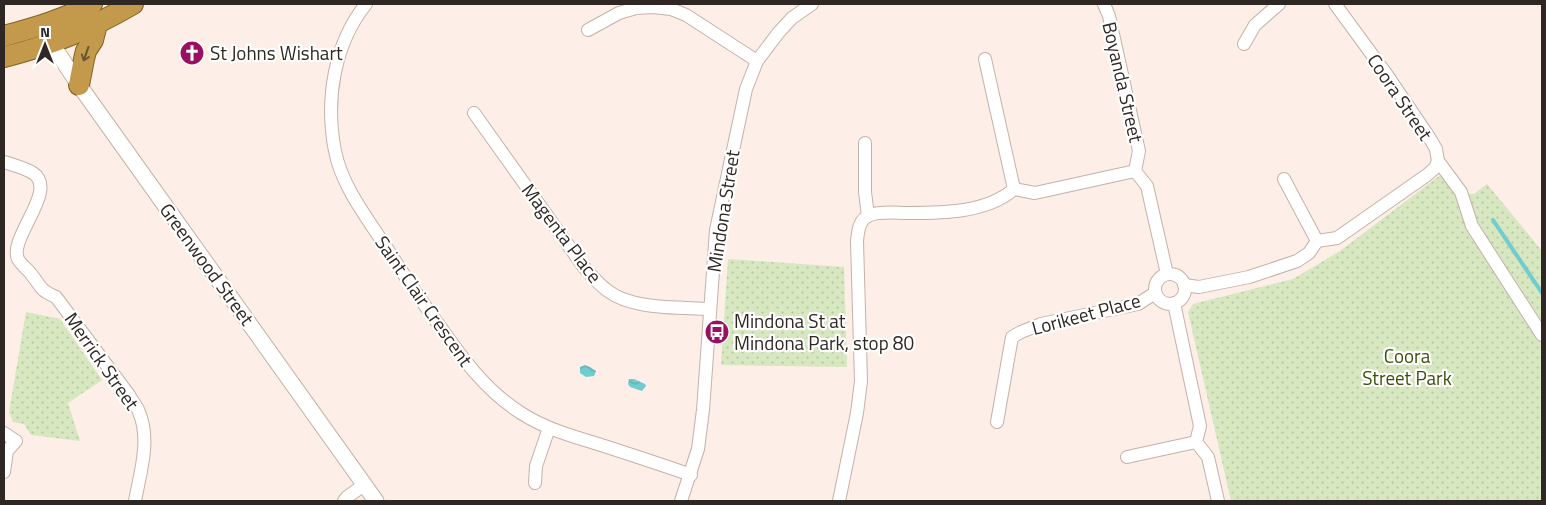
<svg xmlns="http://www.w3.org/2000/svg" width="1546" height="505" viewBox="0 0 1546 505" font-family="'Titillium Web',sans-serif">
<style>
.green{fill:url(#green-dots)}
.water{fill:url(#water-waves)}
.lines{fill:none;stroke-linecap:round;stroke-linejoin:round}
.stream{stroke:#70ccce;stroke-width:4}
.minor-casing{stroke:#c4b2a9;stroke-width:14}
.tertiary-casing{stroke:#c4b2a9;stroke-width:17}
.trunk-casing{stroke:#856220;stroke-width:22}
.minor{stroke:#fff;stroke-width:12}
.tertiary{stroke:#fff;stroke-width:15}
.trunk{stroke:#c39a4b;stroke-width:20}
.oneway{stroke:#6a5533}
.labels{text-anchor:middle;stroke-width:4.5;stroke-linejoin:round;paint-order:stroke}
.poi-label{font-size:19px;fill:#2e2723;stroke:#fff;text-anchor:start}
.street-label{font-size:19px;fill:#2e2723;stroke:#fff}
.park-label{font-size:19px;fill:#3b4f08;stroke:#fff}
</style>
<defs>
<pattern id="green-dots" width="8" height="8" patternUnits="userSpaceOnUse" patternTransform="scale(1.25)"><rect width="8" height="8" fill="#d7e7c0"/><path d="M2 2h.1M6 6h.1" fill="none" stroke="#b9c6a5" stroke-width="1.8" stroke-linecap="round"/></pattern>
<pattern id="water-waves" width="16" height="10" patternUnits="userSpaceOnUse" patternTransform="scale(1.25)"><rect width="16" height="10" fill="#70ccce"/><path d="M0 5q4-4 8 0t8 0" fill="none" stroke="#61afb1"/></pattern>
</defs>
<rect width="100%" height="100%" fill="#fdeee7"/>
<!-- green -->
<g class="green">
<path d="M 1447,170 L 1465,194 L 1474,194 L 1487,184 L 1542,251 L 1542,501 L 1231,501 L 1188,312 L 1193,304 L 1293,279 L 1340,251 Z"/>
<path d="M 728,259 L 844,267 L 847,367 L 721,365 Z"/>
<path d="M 26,312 L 60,319 L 102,380 L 68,403 L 80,441 L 31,435 L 24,424 L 13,422 L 9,412 Z"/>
</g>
<!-- water -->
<g class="water">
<path d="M 585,365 L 590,367 L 596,371 L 594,376 L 586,377 L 580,373 L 580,367 Z"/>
<path d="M 629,379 L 634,379 L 645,384 L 646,386 L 642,391 L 630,387 L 628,384 Z"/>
</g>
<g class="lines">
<!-- stream -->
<path class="stream" d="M 1493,220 L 1542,293"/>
<defs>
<g id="minor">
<path d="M 366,4 C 334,44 325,100 335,151 C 342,187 368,219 388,250 C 404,275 421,301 439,325 C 462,358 486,391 521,413 C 544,428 571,436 598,444 C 629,454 660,464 691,475"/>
<path d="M 1104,4 L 1109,16 L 1139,151 L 1135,171 L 1147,186 L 1167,274"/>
<path d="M 1335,4 L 1387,75 L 1429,137 L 1436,149 L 1438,161 L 1461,192 L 1472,226 L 1542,335"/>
<path d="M 588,30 L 619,13 L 636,8 L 653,7 L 671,9 L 686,15 L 757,61"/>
<path d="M 1244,44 L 1255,25 L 1279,4"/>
<path d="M 985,59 L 1014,189"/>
<path d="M 474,113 L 583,266 C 591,275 598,284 608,291 C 633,310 679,307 710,309"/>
<path d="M 865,143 L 865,192 L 868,216"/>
<path d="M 4,162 C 13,165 25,168 33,173 C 59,190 8,238 18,259 C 21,265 28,269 31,274 C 42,287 38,289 56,297 L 129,395 C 132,401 137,406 139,412 C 151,440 140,473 135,501"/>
<path d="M 1284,179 L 1317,241"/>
<circle cx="1170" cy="289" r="15"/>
<path d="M 1184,285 L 1199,287 L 1249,277 L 1297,261 L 1309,253 L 1317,241 L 1337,238 L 1427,175 L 1435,168 L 1438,161"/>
<path d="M 1174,303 L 1200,426 L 1196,442 L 1208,457 L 1218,501"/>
<path d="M 997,422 L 1012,337 L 1021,332 L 1041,324 L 1138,304 L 1155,293"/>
<path d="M 4,433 L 16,441 L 7,451 L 4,472"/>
<path d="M 1127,457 L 1196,442"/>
<path d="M 535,483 L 536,466 L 549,428"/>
<path d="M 344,501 L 347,497 L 364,485"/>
<path d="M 681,501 L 698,449 L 703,410 L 716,230 L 746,89 L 757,61 L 779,32 L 792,18 L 812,4"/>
<path d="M 839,501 L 857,413 L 861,381 L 857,241 C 858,231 859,219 870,215 C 881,211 896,213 908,213 C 942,213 987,213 1014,189 L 1035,193 L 1135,171"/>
</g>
<path id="tertiary" d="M 46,35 L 79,85 L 376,501"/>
<g id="trunk">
<path d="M 4,36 C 34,28 65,19 92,4"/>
<path d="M 4,57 C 52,45 90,29 133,4"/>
<path d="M 79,85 L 84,59 L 86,51 L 93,40 L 97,24"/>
</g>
</defs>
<!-- minor casing -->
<use href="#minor" class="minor-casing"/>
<!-- tertiary casing -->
<use href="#tertiary" class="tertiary-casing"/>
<!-- trunk casing -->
<use href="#trunk" class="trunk-casing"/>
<!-- minor -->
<use href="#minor" class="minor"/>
<!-- tertiary -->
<use href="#tertiary" class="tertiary"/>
<!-- trunk -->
<use href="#trunk" class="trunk"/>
</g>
<!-- one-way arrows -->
<defs><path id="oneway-shaft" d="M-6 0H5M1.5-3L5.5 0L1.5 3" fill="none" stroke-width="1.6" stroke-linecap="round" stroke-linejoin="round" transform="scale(1.25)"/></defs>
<use class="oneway" href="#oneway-shaft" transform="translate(86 54) rotate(109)"/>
<!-- icons -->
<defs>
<symbol id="church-disc" viewBox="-11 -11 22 22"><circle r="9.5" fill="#991063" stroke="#fff"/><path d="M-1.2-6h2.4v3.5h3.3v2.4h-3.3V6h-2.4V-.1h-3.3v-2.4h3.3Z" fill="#fff"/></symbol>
<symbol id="bus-disc" viewBox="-11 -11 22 22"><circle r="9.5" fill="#991063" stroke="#fff"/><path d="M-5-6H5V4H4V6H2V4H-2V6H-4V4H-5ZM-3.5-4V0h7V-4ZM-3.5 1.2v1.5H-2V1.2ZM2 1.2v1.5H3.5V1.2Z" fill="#fff"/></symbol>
</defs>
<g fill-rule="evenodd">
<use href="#church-disc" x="178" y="39" width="28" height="28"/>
<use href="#bus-disc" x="703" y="318" width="28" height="28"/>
</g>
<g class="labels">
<!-- poi labels -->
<g class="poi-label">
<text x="210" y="60">St Johns Wishart</text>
<text x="734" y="328">Mindona St at<tspan x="734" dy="22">Mindona Park, stop 80</tspan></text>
</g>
<!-- street labels -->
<g class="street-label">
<text transform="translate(1123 82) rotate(77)" y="7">Boyanda Street</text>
<text transform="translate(1400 97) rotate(56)" y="7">Coora Street</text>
<text transform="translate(723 211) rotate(-81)" y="7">Mindona Street</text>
<text transform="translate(562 233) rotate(53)" y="7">Magenta Place</text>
<text transform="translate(207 264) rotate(54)" y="7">Greenwood Street</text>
<text transform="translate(424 301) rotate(55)" y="7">Saint Clair Crescent</text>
<text transform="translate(1086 314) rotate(-15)" y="7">Lorikeet Place</text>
<text transform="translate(102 361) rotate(55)" y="7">Merrick Street</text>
</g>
<!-- park labels -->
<g class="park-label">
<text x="1407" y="363">Coora<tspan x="1407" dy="22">Street Park</tspan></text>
</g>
</g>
<!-- border -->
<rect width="1546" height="505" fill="none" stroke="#2e2723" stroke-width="10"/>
<!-- north arrow -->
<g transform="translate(45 45)" stroke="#ffffff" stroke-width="4" paint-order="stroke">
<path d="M0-4L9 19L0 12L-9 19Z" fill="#2e2723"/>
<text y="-8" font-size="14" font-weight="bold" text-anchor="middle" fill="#2e2723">N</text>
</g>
</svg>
